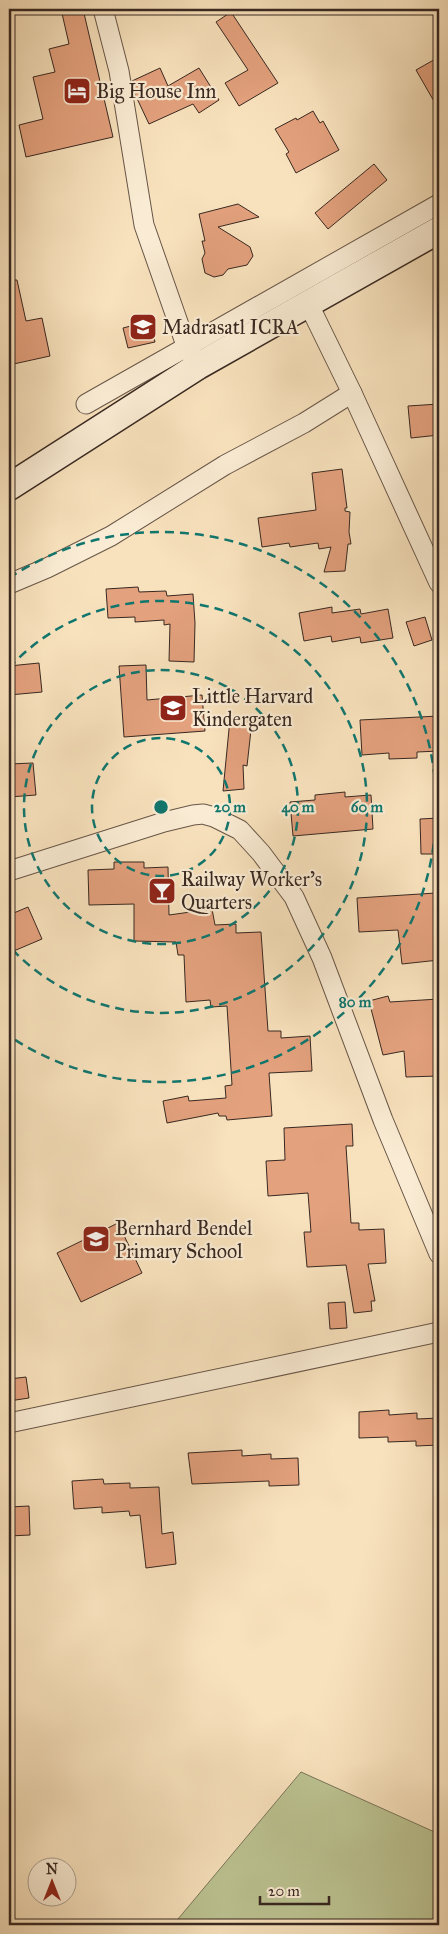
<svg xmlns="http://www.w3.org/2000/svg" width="448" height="1934" viewBox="0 0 448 1934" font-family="'IM FELL Great Primer',serif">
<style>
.green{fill:#bcc392;stroke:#7a765a}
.building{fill:#e3a17d;stroke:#382821}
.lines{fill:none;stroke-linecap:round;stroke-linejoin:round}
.street-casing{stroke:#685648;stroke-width:21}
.secondary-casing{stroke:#382821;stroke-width:29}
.street{stroke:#faecd4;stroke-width:19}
.secondary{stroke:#faecd4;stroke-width:26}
.ring{fill:none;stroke:#0f766e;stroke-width:2.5;stroke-dasharray:9 6}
.labels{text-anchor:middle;stroke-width:4.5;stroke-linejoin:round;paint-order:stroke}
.poi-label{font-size:20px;fill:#382821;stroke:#faecd4;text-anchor:start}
.centre{fill:#0f766e;stroke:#faecd4;stroke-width:2.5}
.ring-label{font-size:15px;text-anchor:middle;font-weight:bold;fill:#0f766e;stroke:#faecd4;stroke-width:4.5;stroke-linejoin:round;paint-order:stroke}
</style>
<rect width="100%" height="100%" fill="#f8e2bd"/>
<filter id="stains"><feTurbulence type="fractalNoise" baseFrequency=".004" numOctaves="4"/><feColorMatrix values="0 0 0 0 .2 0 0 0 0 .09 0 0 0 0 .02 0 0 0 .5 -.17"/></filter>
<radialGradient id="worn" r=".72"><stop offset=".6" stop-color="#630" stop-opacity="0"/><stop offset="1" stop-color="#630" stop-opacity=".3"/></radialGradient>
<!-- green -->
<path class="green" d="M 301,1772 L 439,1834 L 439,1925 L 173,1925 Z"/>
<!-- building -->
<g class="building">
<path d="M 61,9 L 83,9 L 113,137 L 26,157 L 19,125 L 43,119 L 33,77 L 55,72 L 49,49 L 69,44 Z"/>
<path d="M 231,12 L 278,83 L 239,106 L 225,83 L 248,70 L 216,22 Z"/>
<path d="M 439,57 L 439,110 L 416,70 Z"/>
<path d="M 160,68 L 168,86 L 199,68 L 219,100 L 199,113 L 193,104 L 149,124 L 133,90 L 132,81 Z"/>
<path d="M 313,111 L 320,123 L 323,121 L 339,150 L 296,173 L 286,154 L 289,152 L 275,129 L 296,118 L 297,120 Z"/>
<path d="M 374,164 L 387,180 L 328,229 L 315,213 Z"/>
<path d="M 238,204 L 259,217 L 218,227 L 250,247 L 253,256 L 247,265 L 228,269 L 223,275 L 214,277 L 205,273 L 202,259 L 205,253 L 202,241 L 205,241 L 199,214 Z"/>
<path d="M 9,280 L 17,280 L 26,321 L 42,318 L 50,356 L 9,365 Z"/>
<path d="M 150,321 L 155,342 L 128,348 L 123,328 Z"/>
<path d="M 439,404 L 439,435 L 411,438 L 408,406 Z"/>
<path d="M 342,469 L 347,508 L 345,508 L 345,511 L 350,512 L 349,532 L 351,544 L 348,544 L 345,571 L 324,572 L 331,547 L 319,549 L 318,543 L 290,547 L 289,543 L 262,547 L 258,518 L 316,510 L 312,473 Z"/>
<path d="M 138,587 L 139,592 L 166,591 L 167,596 L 193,594 L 195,623 L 194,662 L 169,661 L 170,624 L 164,625 L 164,620 L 135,622 L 135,617 L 108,618 L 106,589 Z"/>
<path d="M 332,607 L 332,613 L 360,609 L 361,614 L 388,609 L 393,638 L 361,643 L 360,637 L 332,642 L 331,636 L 304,641 L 299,613 Z"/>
<path d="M 425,617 L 432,640 L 414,646 L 406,622 Z"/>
<path d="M 39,663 L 42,692 L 9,695 L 9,666 Z"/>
<path d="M 146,665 L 147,700 L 202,695 L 205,731 L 124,737 L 119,666 Z"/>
<path d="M 439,716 L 439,751 L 417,752 L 417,758 L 389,759 L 389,753 L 362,755 L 360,720 Z"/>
<path d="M 230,719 L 252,721 L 247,766 L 243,765 L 244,789 L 223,791 Z"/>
<path d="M 33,763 L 36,795 L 9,797 L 9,764 Z"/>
<path d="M 345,792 L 345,797 L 371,795 L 373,829 L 293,836 L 290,802 L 315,800 L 315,795 Z"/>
<path d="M 439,818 L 439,854 L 421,854 L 420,819 Z"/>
<path d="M 114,862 L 144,862 L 144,868 L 168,867 L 169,915 L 212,909 L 215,925 L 236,924 L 236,933 L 261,932 L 268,1031 L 281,1031 L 281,1038 L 310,1036 L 312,1071 L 269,1073 L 272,1116 L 227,1120 L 226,1116 L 219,1116 L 218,1113 L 167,1123 L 163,1101 L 188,1096 L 189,1101 L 226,1098 L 225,1086 L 232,1085 L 227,1006 L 211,1007 L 210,1000 L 186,1002 L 184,955 L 178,955 L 176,942 L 134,941 L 134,904 L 89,905 L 88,870 L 114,869 Z"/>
<path d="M 436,893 L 439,960 L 402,964 L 398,930 L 359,932 L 357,898 Z"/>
<path d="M 28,907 L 42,939 L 9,953 L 9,915 Z"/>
<path d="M 388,996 L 390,1002 L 439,999 L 439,1076 L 406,1077 L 404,1051 L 383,1055 L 369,1001 Z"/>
<path d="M 352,1124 L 353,1146 L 346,1146 L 351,1223 L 359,1223 L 359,1230 L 384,1229 L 386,1263 L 368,1264 L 375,1301 L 371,1301 L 372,1311 L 354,1313 L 346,1265 L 307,1267 L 304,1232 L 311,1232 L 308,1193 L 268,1196 L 266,1161 L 285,1160 L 284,1128 Z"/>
<path d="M 118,1223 L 142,1273 L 81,1302 L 57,1253 Z"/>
<path d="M 345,1302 L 347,1328 L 330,1329 L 328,1303 Z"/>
<path d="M 26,1377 L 29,1398 L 9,1401 L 9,1379 Z"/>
<path d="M 389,1410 L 389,1415 L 417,1413 L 417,1419 L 439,1418 L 439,1445 L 416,1446 L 416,1441 L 388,1442 L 388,1437 L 359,1438 L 359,1412 Z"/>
<path d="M 242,1450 L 242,1456 L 271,1454 L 271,1459 L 298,1458 L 299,1485 L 269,1486 L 269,1481 L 192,1484 L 188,1453 Z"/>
<path d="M 103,1479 L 104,1484 L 130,1483 L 130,1488 L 159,1487 L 162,1534 L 173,1532 L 176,1564 L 146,1568 L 140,1515 L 130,1516 L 129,1511 L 102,1513 L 102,1507 L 74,1509 L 72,1481 Z"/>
<path d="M 29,1506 L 30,1535 L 9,1536 L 9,1507 Z"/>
</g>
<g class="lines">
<defs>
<g id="street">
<path d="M 103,9 L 119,71 L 144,225 L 187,348 L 193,357"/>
<path d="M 309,305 L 352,393 L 439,583"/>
<path d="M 86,404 L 439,204"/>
<path d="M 9,584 L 47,568 L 111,536 L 225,465 L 304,423 L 352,393"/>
<path d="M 9,871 L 164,822 L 193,815 L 203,814 L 214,817 L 240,830 L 261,853 L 294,897 L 322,958 L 383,1120 L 439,1254"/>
<path d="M 9,1423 L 439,1332"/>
</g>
<path id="secondary" d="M 9,487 L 198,366 L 439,230"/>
</defs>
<!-- street casing -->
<use href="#street" class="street-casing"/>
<!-- secondary casing -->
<use href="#secondary" class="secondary-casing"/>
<!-- street -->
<use href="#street" class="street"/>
<!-- secondary -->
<use href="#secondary" class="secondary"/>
</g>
<!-- distance rings -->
<g class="ring">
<circle cx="161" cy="807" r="69"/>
<circle cx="161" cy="807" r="137"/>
<path d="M9 668A206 206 0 1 1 9 946"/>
<path d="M9 578A275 275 0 1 1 9 1036"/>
</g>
<!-- icons -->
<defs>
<symbol id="hotel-square" viewBox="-11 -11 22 22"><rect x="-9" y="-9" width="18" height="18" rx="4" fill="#8f2418" stroke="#faecd4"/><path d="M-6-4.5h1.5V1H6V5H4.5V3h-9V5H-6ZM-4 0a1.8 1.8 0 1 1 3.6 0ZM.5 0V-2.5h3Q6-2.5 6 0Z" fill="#fff"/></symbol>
<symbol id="school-square" viewBox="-11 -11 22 22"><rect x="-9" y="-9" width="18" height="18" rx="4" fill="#8f2418" stroke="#faecd4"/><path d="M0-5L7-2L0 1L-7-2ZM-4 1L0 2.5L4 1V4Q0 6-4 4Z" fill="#fff"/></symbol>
<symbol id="bar-square" viewBox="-11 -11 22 22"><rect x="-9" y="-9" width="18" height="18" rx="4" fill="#8f2418" stroke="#faecd4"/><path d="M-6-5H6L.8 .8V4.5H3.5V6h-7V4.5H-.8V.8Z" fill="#fff"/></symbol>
</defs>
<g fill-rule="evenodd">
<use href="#hotel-square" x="61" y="75" width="32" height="32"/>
<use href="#school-square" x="127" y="311" width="32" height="32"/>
<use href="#school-square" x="157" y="692" width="32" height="32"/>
<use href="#bar-square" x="146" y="875" width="32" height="32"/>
<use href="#school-square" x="80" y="1223" width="32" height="32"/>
</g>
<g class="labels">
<!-- poi labels -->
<g class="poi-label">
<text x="96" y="98">Big House Inn</text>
<text x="162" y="334">Madrasatl ICRA</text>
<text x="192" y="703">Little Harvard<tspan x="192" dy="23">Kindergaten</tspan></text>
<text x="181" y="886">Railway Worker's<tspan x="181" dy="23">Quarters</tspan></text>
<text x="115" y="1235">Bernhard Bendel<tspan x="115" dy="23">Primary School</tspan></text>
</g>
</g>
<circle cx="161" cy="807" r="8" class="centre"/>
<g class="ring-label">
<text x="230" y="812">20 m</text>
<text x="298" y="812">40 m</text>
<text x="367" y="812">60 m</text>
<text x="355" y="1007">80 m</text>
</g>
<!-- margin -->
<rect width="448" height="1934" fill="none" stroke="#f8e2bd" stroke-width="30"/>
<rect x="10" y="10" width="428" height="1914" fill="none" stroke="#382821" stroke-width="2.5"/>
<rect x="15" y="15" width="418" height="1904" fill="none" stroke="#382821"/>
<!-- north arrow -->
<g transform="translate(52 1882)"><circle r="24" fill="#faecd4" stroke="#ac9e8c"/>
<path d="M0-4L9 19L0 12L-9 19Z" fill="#8f2418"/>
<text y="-8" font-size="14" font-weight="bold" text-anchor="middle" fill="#382821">N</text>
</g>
<!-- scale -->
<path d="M260 1896v8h69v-8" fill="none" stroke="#382821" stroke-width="2.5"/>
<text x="268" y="1896" font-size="15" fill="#382821" stroke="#faecd4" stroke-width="4" paint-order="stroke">20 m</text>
<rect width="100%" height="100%" filter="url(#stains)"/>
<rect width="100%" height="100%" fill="url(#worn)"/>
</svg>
